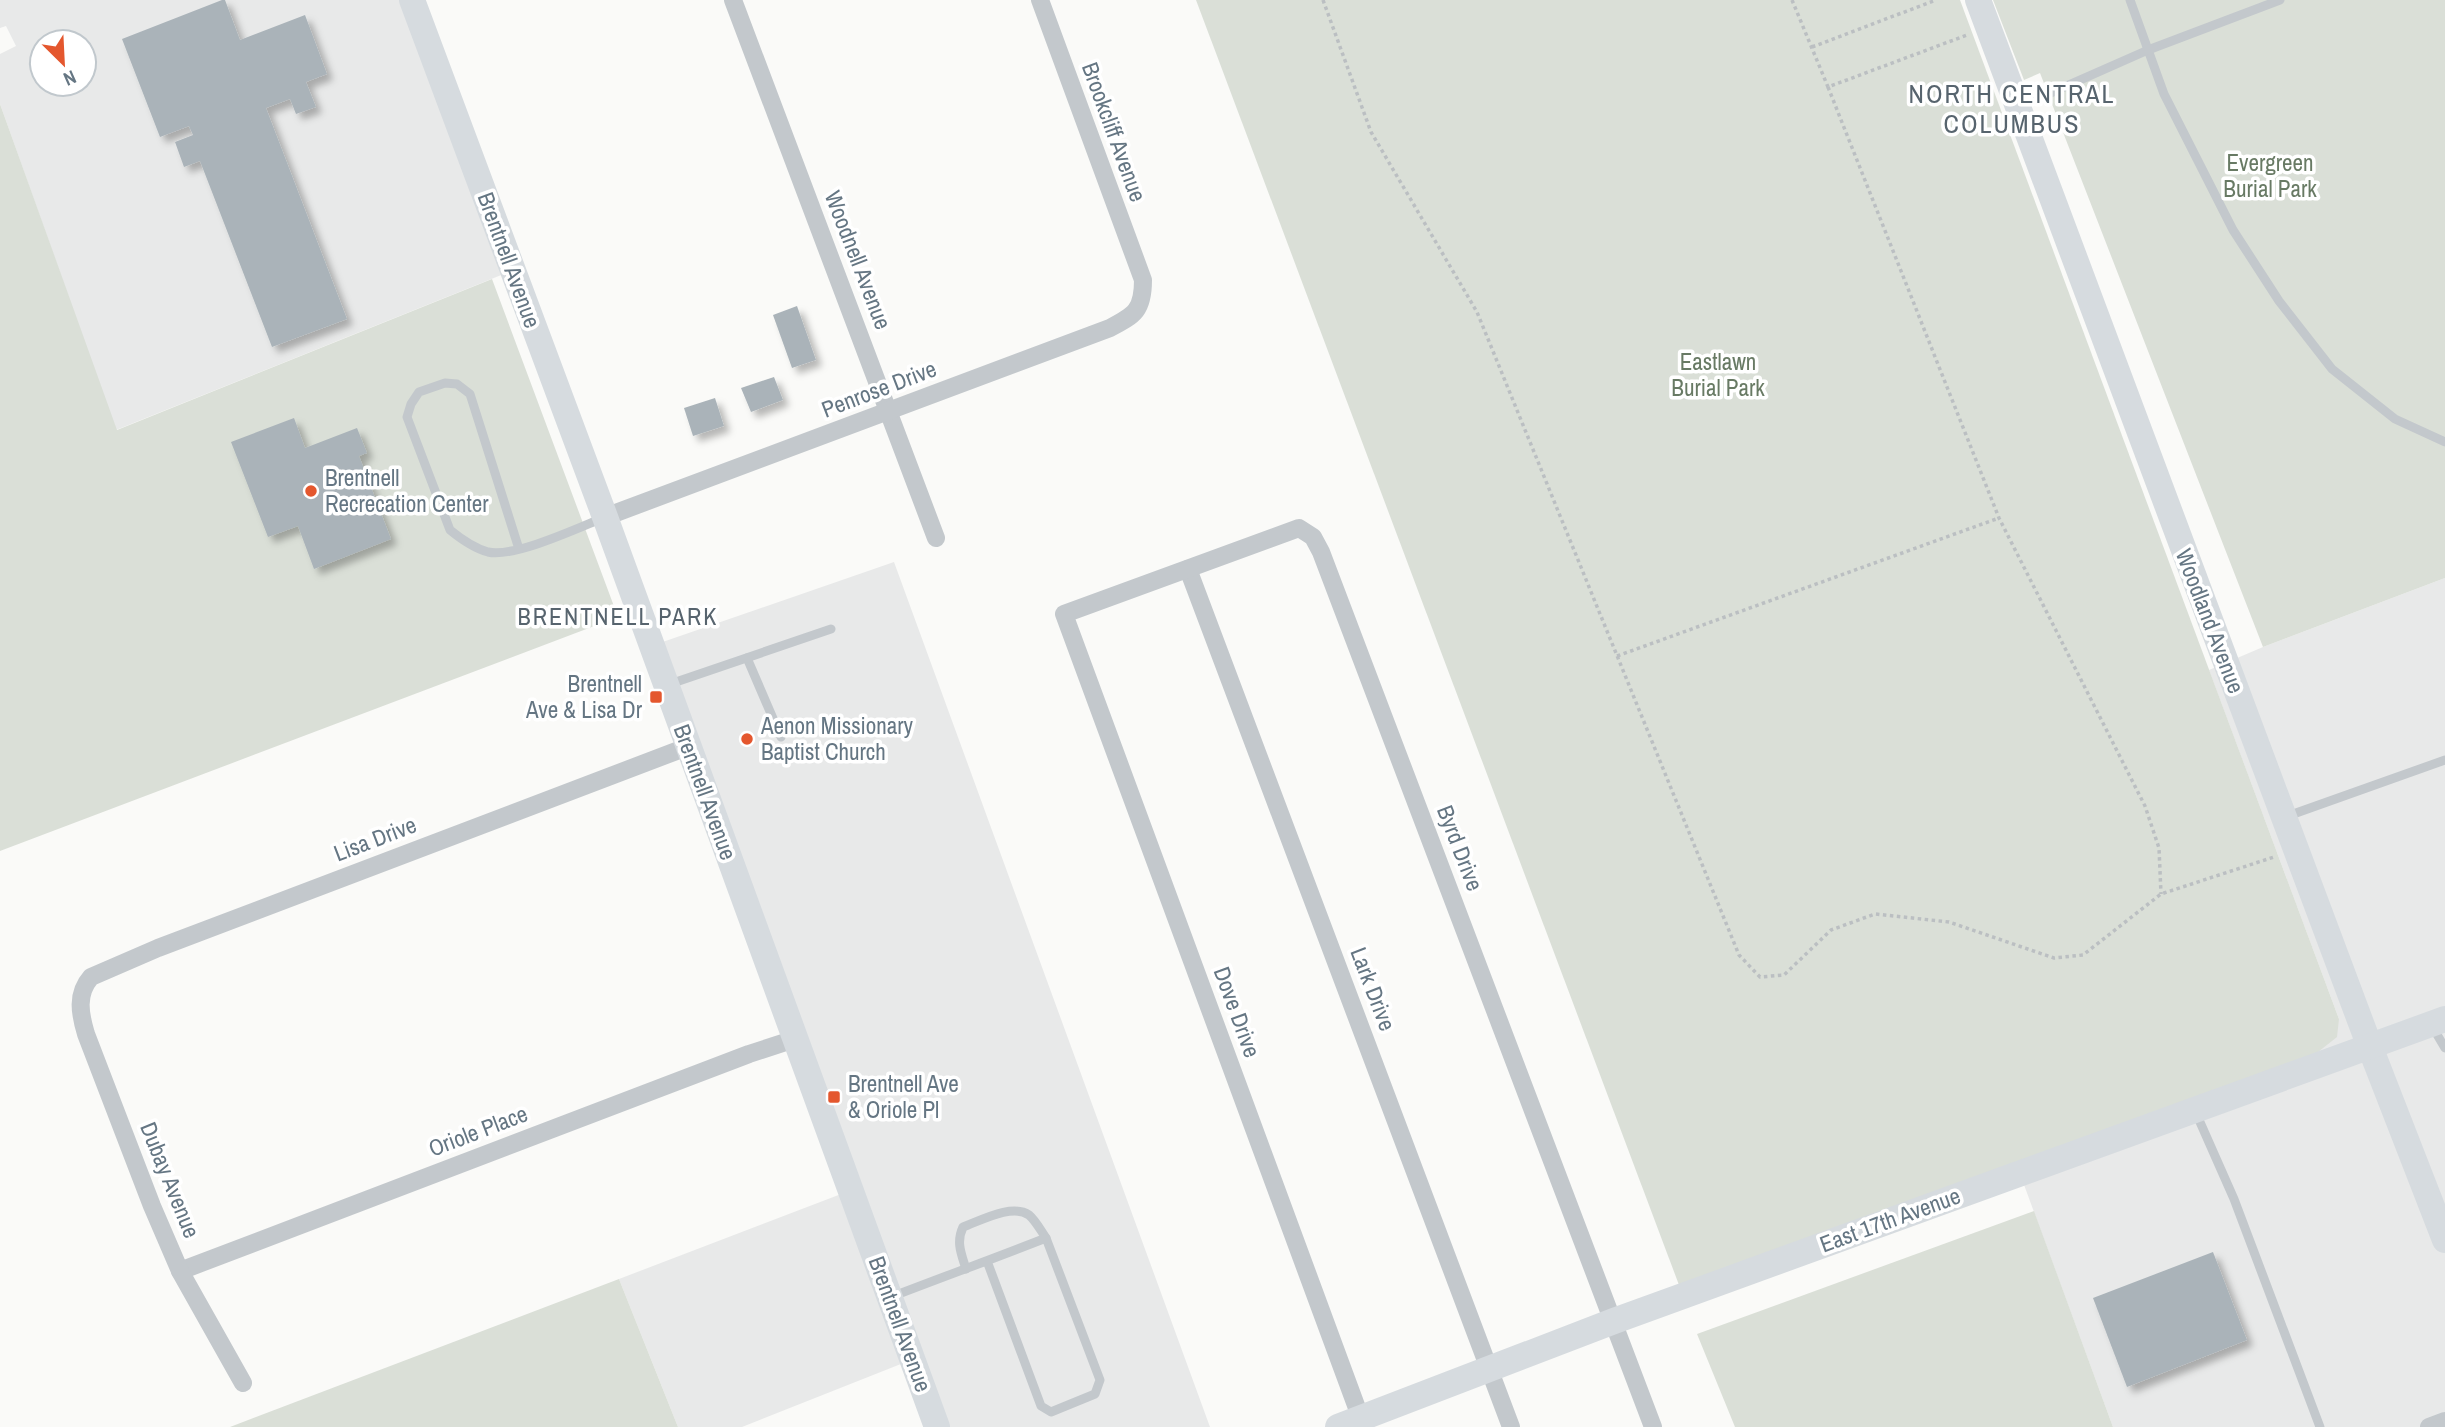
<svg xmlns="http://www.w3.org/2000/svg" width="2445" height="1427" viewBox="0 0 2445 1427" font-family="'Archivo Narrow',sans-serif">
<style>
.built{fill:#e8e9e9;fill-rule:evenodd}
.green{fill:#dadfd7}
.building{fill:#aab3b9;filter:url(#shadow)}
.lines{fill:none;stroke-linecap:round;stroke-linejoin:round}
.path{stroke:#bbbfc2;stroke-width:3.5;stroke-dasharray:3.5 3.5;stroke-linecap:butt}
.lane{stroke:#c3c8cc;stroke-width:9}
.street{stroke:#c3c8cc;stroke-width:18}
.secondary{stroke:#d6dbdf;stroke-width:26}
.poi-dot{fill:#e4572e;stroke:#fff;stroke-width:2.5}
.labels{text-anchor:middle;stroke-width:7;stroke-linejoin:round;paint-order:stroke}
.street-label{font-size:23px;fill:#657683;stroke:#fff}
.park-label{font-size:23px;fill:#687a64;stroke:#fff}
.poi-label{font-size:23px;fill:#657683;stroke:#fff;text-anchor:start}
.neighbourhood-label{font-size:24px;letter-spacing:2px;fill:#57646e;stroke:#fff}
.quarter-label{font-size:26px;letter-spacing:2px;fill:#57646e;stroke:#fff}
</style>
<defs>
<filter id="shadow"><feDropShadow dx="6" dy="6" stdDeviation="3.5" flood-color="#0004"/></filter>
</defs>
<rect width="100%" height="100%" fill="#fafaf8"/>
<!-- built -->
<g class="built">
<path d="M 0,0 L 411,0 L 511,271 L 116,430 L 0,104 L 0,54 L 16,46 L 6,26 L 0,28 ZM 42,42 L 84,42 L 84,84 L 42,84 Z"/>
<path d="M 894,562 L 1210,1427 L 937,1427 L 911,1360 L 742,1427 L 678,1427 L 619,1279 L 849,1191 L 651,646 Z"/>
<path d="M 2445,578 L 2445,1427 L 2113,1427 L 2016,1163 L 2339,1019 L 2209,670 L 2263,647 Z"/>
</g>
<!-- green -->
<g class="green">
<path d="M 1196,0 L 1960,0 L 2339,1019 L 2337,1037 L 2313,1056 L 1679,1285 Z"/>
<path d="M 1993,0 L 2445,0 L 2445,578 L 2263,647 L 2040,73 L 2024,80 Z"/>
<path d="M 0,104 L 117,430 L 492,279 L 618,617 L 0,851 Z"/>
<path d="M 2034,1211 L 2113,1427 L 1735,1427 L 1697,1334 Z"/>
<path d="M 619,1279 L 678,1427 L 230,1427 Z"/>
</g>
<!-- building -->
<g class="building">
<path d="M 222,0 L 225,0 L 240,40 L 305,15 L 327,74 L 306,82 L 316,107 L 296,114 L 290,99 L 266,108 L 347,319 L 272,347 L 200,161 L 184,167 L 175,142 L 193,135 L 189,126 L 160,137 L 122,39 Z"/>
<path d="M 797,306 L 816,360 L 792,368 L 773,315 Z"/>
<path d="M 774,377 L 783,400 L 751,412 L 741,388 Z"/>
<path d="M 715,398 L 724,426 L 693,436 L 684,408 Z"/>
<path d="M 294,418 L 305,448 L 357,428 L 367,453 L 359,456 L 391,539 L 314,569 L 298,526 L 268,537 L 231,442 Z"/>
<path d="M 2213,1252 L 2247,1340 L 2127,1387 L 2093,1298 Z"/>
</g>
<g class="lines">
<!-- path -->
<g class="path">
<path d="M 1323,0 L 1371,132 L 1477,312 L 1739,955 L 1760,977 L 1784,975 L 1831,930 L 1875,914 L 1949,922 L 2054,958 L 2083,955 L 2161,894 L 2274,857"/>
<path d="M 1792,0 L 1828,87 L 1967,35"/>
<path d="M 1812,47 L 1936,0"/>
<path d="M 1828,87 L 1999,518 L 2145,806 L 2159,848 L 2161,894"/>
<path d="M 1617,656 L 1999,518"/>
</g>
<!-- lane -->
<g class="lane">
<path d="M 2130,0 L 2164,94 L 2233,230 L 2279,301 L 2332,369 L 2395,419 L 2445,442"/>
<path d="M 2019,107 L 2148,50 L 2280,0"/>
<path d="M 519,549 L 470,394 L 457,384 L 445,383 L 419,392 L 411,404 L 407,417 L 450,530 C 461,539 473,548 488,552 C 514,558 578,528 603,518"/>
<path d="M 747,658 L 781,737"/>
<path d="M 670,684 L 831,629"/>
<path d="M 2285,817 L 2445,760"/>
<path d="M 2432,1026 L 2445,1048"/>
<path d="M 2196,1113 L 2234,1199 L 2320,1427"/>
<path d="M 966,1269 C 961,1253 956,1242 963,1227 C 980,1221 1012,1203 1029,1215 C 1036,1221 1041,1231 1046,1238"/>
<path d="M 891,1297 C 943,1277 995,1258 1046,1238 L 1100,1380 L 1095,1394 L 1051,1412 L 1041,1406 L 987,1261"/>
</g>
<!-- street -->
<g class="street">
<path d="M 733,0 L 936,538"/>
<path d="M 605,517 L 1110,328 C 1135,315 1143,310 1143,280 L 1040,0"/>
<path d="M 1188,569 L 1511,1427"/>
<path d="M 180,1271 L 749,1054 L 795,1039"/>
<path d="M 243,1383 L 180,1271 L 152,1206 L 86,1034 C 80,1014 76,994 91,977 L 158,948 L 687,747"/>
<path d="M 1364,1427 L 1064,614 L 1299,528 L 1313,537 L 1321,552 L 1653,1427"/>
<path d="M 2429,1427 L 2445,1421"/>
</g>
<!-- secondary -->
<g class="secondary">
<path d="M 412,0 L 605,517 L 937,1427"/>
<path d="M 1978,0 L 2370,1047 L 2445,1240"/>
<path d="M 1338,1427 L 1614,1321 L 2445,1019"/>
</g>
</g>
<!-- markers -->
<g class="poi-dot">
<circle cx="311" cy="491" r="7"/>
<rect x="649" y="690" width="14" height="14" rx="3.5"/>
<circle cx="747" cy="739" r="7"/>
<rect x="827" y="1090" width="14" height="14" rx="3.5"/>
</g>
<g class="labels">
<!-- street labels -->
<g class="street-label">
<text transform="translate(1114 132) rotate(70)" y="8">Brookcliff Avenue</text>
<text transform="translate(509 260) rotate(70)" y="8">Brentnell Avenue</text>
<text transform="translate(858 260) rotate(69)" y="8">Woodnell Avenue</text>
<text transform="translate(879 389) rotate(-21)" y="8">Penrose Drive</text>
<text transform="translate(2210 621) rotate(69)" y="8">Woodland Avenue</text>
<text transform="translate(705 792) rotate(70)" y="8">Brentnell Avenue</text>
<text transform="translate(375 839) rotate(-21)" y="8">Lisa Drive</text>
<text transform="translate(1460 848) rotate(69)" y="8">Byrd Drive</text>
<text transform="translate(1373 989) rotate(69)" y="8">Lark Drive</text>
<text transform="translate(1237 1012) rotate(70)" y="8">Dove Drive</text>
<text transform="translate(478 1131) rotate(-21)" y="8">Oriole Place</text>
<text transform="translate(170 1180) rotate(68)" y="8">Dubay Avenue</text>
<text transform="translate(1890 1220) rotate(-20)" y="8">East 17th Avenue</text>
<text transform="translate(900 1324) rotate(70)" y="8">Brentnell Avenue</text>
</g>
<!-- park labels -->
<g class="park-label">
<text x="2270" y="171">Evergreen<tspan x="2270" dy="26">Burial Park</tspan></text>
<text x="1718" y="370">Eastlawn<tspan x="1718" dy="26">Burial Park</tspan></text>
</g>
<!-- poi labels -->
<g class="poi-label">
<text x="325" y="486">Brentnell<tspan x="325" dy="26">Recrecation Center</tspan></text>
<text x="642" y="692" text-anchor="end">Brentnell<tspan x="642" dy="26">Ave &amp; Lisa Dr</tspan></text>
<text x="761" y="734">Aenon Missionary<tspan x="761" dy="26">Baptist Church</tspan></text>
<text x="848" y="1092">Brentnell Ave<tspan x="848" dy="26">&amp; Oriole Pl</tspan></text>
</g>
<!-- neighbourhood labels -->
<g class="neighbourhood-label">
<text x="618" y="625">BRENTNELL PARK</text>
</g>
<!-- quarter labels -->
<g class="quarter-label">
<text x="2012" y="103">NORTH CENTRAL<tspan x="2012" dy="30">COLUMBUS</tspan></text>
</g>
</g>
<!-- north arrow -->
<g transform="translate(63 63) rotate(156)"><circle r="33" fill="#ffffff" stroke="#c1c8cd" stroke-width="2"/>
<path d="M0-5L12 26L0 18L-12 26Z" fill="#e4572e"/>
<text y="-10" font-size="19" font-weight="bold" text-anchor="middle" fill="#657683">N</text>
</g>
</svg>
